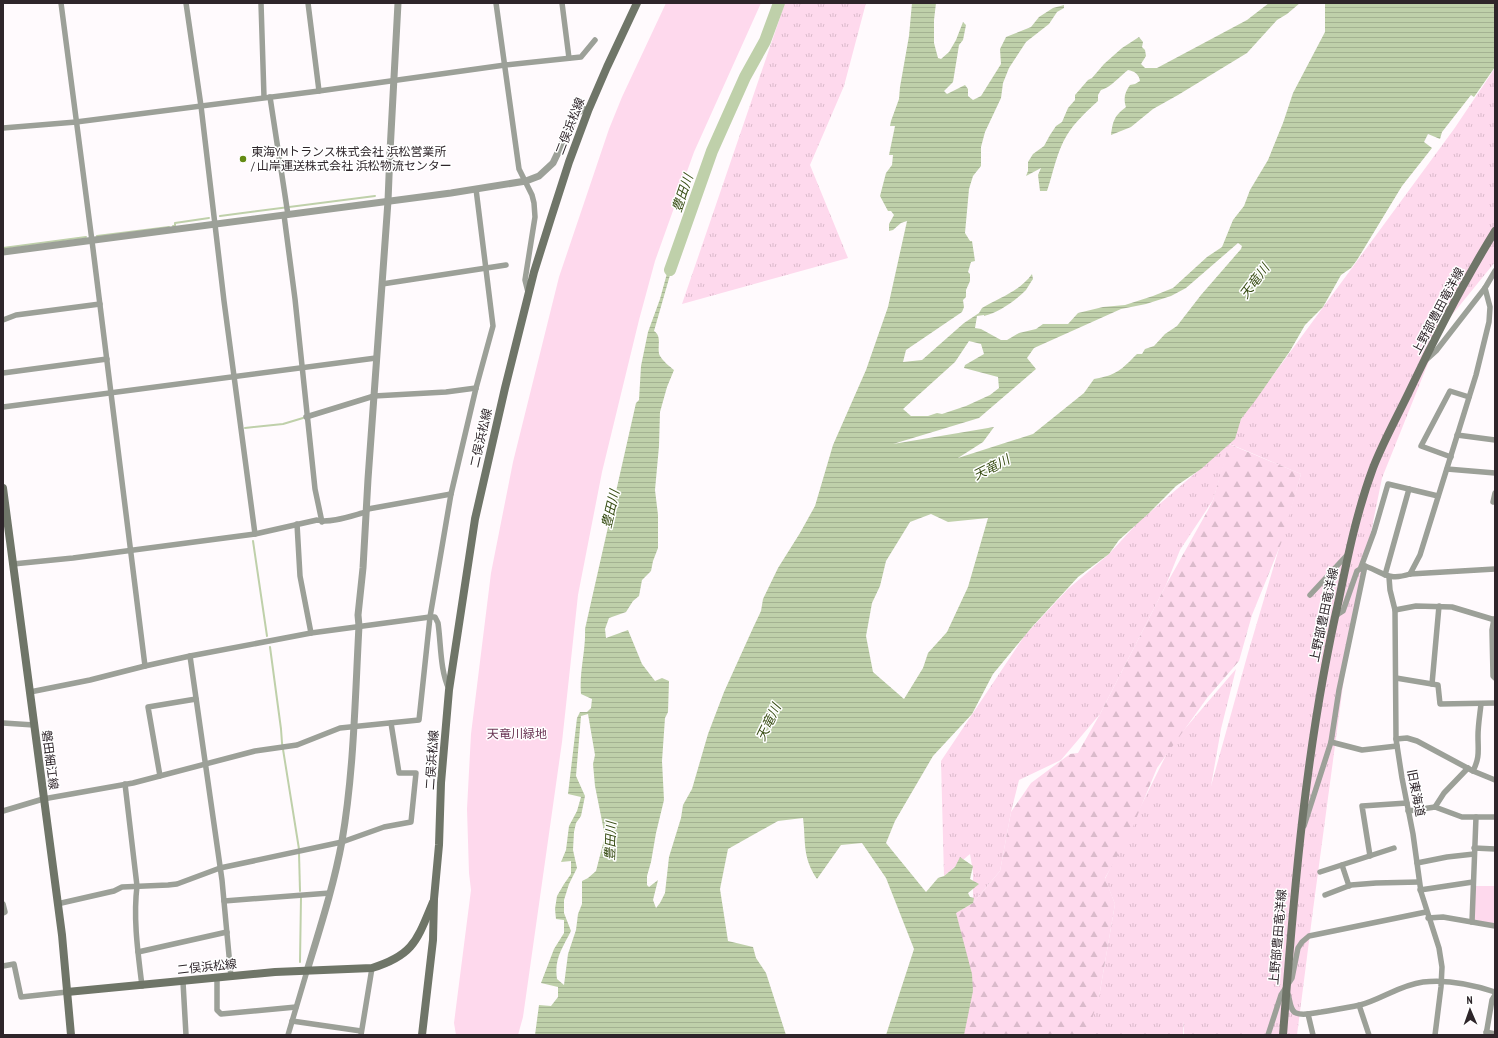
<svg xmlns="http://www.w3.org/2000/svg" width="1498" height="1038" viewBox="0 0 1498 1038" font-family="'PT Sans Narrow','Noto Sans JP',sans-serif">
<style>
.grass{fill:url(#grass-tufts)}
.forest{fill:url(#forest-firs)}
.park{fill:#fed9ed}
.water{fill:url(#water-rules);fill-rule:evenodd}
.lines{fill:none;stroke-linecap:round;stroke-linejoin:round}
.stream{stroke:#bfd0aa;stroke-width:2}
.river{stroke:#bfd0aa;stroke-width:12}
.minor{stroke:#9ca098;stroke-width:5.5}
.tertiary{stroke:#9ca098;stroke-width:7}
.secondary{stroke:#6f7568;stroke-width:8}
.poi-dot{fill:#648a14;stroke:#fff;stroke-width:1.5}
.labels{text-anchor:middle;stroke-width:3;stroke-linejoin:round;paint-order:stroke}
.street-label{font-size:12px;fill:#2e252a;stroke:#fff}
.poi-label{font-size:12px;fill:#2e252a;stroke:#fff;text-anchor:start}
.park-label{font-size:12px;fill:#6a3554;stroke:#fff}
.water-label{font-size:13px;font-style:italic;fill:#384d14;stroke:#fff}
</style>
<defs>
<pattern id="grass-tufts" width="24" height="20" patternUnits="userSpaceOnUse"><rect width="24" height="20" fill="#fed9ed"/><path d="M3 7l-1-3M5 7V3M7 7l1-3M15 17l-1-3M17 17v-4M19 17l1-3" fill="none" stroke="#dabacb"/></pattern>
<pattern id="forest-firs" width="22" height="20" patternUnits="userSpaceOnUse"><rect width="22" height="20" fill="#fed9ed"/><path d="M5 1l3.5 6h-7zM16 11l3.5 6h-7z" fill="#dabacb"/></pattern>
<pattern id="water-rules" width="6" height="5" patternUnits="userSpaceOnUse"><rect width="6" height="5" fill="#bfd0aa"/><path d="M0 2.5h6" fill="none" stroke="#a4b292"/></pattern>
</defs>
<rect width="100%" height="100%" fill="#fffafd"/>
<!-- grass -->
<g class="grass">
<path d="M 785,3 L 866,3 L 844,86 L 810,165 L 848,258 L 682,304 Z"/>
<path d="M 1495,68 L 1495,262 L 1443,326 L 1382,478 L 1349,641 L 1313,910 L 1297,1035 L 1184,1035 L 1184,1021 L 1183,1035 L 1080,1035 L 1099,997 L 1115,904 L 1105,879 L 1171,745 L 1236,669 L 1221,729 L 1211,786 L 1248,653 L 1301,474 L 1230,444 L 1213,500 L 1180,550 L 1166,585 L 1100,714 L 1061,760 L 1019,780 L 1011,812 L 1000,871 L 973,903 L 973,872 L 970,854 L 944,876 L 941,761 L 1025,635 L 1068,589 L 1109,554 L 1143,517 L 1148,514 L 1229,444 L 1241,419 L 1454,129 Z"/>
</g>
<!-- forest -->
<path class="forest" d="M 1229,444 L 1301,474 L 1282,541 L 1252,615 L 1239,661 L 1207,698 L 1157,768 L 1129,836 L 1105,878 L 1115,904 L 1099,997 L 1087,1035 L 964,1035 L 956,913 L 973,903 L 1000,871 L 1011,812 L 1031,783 L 1070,754 L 1078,753 L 1100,714 L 1166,585 L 1208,510 L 1213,500 Z"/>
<!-- park -->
<g class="park">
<path d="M 666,3 L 761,3 L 694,152 L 655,261 L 639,320 L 602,472 L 578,595 L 562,742 L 523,1017 L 518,1035 L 456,1035 L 454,1023 L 471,890 L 469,873 L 467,809 L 471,734 L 491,573 L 513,462 L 559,277 L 609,129 L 622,97 Z"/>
<path d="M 1473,886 L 1495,886 L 1495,926 L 1472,922 Z"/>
</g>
<!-- water -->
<g class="water">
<path d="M 912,3 L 936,3 L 934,20 L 934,43 L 938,58 L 941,59 L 949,52 L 956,40 L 963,22 L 966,25 L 963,40 L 959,45 L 953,82 L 944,91 L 947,94 L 965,85 L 968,89 L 968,96 L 973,100 L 981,96 L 1001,64 L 1000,49 L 1006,37 L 1031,27 L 1039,17 L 1053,8 L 1064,5 L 1064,8 L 1057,12 L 1049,24 L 1026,42 L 1009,68 L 1003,83 L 1001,98 L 985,132 L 981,147 L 981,166 L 973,176 L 969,189 L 965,233 L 970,241 L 972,241 L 975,261 L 971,262 L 968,272 L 970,274 L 970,281 L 966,290 L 966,297 L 963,300 L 964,307 L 962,312 L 906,350 L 903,362 L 922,360 L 964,323 L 979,313 L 982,308 C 999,298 1020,291 1032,274 L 1033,279 C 1030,283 1028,287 1026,290 C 1015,301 998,313 984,316 L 984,315 L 977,316 L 975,328 L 981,329 L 1001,340 L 1007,340 L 1019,333 L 1036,329 L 1043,324 L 1068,324 L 1078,313 L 1103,307 L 1125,305 L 1153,296 L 1173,288 L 1207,257 L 1222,247 L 1233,220 L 1244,206 L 1250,190 L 1268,160 L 1283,123 L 1293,93 L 1325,32 L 1325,3 L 1495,3 L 1495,67 L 1474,97 L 1471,95 L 1442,132 L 1440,139 L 1428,134 L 1424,142 L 1432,148 L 1402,186 L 1357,260 L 1351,268 L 1341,275 L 1323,307 L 1305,325 L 1290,351 L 1255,401 L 1241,419 L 1235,439 L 1201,469 L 1176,486 L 1148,514 L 1119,540 L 1109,554 L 1078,577 L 1032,627 L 993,674 L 972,714 L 933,756 L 895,821 L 886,843 L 926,892 L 938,878 L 944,876 L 955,867 L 960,857 L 973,866 L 970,879 L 979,884 L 968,893 L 970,897 L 974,898 L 973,903 L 956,913 L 972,974 L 973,991 L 964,1035 L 886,1035 L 914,949 L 886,878 L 862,843 L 841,845 L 817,879 C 802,857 806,842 803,818 L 778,821 L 728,849 L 720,889 L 728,941 L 753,947 L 756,958 L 766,973 L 786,1035 L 535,1035 L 539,1005 L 551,1006 L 558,997 L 558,987 L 541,983 L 554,949 L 564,933 L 564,920 L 556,919 L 555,909 L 557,896 L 564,884 L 571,874 L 571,861 L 561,862 L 566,850 L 569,826 L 577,811 L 581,797 L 568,794 L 577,718 L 580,712 L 587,712 L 591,708 L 592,699 L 581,694 C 579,672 586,650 585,629 L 636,403 L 639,400 L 641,366 L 648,332 L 660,299 L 672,255 L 676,254 L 654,331 C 663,337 656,348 660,356 C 663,361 669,366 674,370 L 667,387 L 660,412 L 659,446 L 655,490 L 658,515 L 658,548 L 653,561 L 651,571 L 642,580 L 639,596 L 633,601 L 626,612 L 609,618 L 605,629 L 606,638 L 628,630 L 642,664 L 655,681 L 662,678 L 669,681 L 668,712 L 665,718 L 662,761 L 664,800 L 656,833 L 651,862 L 647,876 L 647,885 L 649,887 L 658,880 L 653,900 L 656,908 L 660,903 L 665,893 L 669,857 L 681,818 L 683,805 L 692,789 L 708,734 L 724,692 L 753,628 L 761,611 L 763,599 L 778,568 L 800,533 L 815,506 L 833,445 L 866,370 L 888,307 L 907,221 L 901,223 L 893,230 L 889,231 L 889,224 L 894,215 L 891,211 L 888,211 L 880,196 L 886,173 L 892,165 L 893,155 L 889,155 L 895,126 L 890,126 L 891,121 L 899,99 L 900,87 L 909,36 ZM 1238,243 L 1242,246 L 1241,249 L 1201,295 L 1177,326 L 1165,334 L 1154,346 L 1145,349 L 1142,354 L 1137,354 C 1121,370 1117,375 1094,379 L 1084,393 L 1033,434 L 958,458 L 983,442 L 994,427 L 893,444 L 979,418 L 1036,369 L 1027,358 L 1034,348 L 1121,309 L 1146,304 L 1171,296 L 1186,288 ZM 969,341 L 981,344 L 984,354 L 965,365 L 964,368 L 998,377 L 999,388 L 990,395 L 966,406 L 942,414 L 937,413 L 928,416 L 911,416 L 903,409 L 955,362 ZM 931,514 L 948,522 L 988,518 L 968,587 L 947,632 L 928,653 L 923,668 L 904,699 L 873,672 L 866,636 L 872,603 L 880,586 L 886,561 L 910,522 ZM 588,714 L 595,755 L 593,764 L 595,786 L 605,836 L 596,871 L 588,878 L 582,881 L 582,904 L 578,914 L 576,930 L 568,954 L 564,985 L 557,979 C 554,959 562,949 571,931 L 564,913 L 564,900 L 569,884 L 577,868 L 573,850 L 574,832 L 576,823 L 581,816 L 585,796 L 576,776 L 581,716 Z"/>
<path d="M 1269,3 L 1300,3 L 1287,14 L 1277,20 L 1247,53 L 1178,95 L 1153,109 L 1131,127 L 1111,135 C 1113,121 1114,116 1126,107 C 1123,98 1125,92 1130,85 L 1135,84 L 1140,81 C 1139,74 1134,71 1128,70 C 1120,76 1110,88 1101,90 L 1098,95 L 1098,101 C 1087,111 1075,122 1067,135 C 1057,151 1053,173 1047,191 L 1040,191 L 1038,175 L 1041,168 L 1026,176 L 1028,171 L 1028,162 L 1033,154 L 1044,146 L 1050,135 L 1056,126 L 1062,122 L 1068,108 L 1075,100 L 1075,95 L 1088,80 L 1092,78 L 1104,64 L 1122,48 L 1139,37 L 1143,42 L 1142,47 L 1145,50 L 1146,56 L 1141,64 L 1145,68 L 1157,68 L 1247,20 Z"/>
</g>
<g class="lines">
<!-- stream -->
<g class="stream">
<path d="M 220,216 L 375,196"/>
<path d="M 173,226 L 175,226 L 175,223 L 209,218"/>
<path d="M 97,236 L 169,227"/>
<path d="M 3,248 L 86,237"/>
<path d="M 245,428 L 283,424 L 303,418"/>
<path d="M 253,541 L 267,636"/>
<path d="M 270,647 L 281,729 L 282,743 L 299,849"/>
<path d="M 299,853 L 300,891"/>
<path d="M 300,962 L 301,897"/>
</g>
<!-- river -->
<path class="river" d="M 670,270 L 712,151 L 745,77 L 765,41 L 779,3"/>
<!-- minor -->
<g class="minor">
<path d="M 61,3 L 92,241 L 145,666 L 190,656 L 222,880 L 231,977"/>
<path d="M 186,3 L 201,106 L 224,301 L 255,534"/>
<path d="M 261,3 L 264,97"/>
<path d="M 308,3 L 319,91"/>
<path d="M 496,3 L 519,169 L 532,195 L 534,203 L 535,217 L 525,280 L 528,292"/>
<path d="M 562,3 L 569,58"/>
<path d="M 270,97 L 288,215"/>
<path d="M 3,128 L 76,122 L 319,91 L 505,65 L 581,57 L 595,40"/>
<path d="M 284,215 L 295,299 L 315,489 L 322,522"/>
<path d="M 382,284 L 506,265"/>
<path d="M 3,320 L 16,315 L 100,304"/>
<path d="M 1426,360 L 1436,351 L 1485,288 L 1495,271"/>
<path d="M 3,373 L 107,359"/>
<path d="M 3,407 L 376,358"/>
<path d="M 306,417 L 374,396 L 446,392 L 476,388"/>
<path d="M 1457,435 L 1495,440"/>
<path d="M 1451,457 L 1421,446 L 1450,391 L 1469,397"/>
<path d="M 1447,469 L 1495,473"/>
<path d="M 1495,493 L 1493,502 L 1495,502"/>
<path d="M 297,524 L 300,576 L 311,633"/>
<path d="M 13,564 L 73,558 L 255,534 L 317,520 C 329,524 354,515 366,512 L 368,509 L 451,494"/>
<path d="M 1365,566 C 1385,573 1388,581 1410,574 L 1495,569"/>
<path d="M 1361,567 L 1374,532 L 1388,484 L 1438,496"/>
<path d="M 1410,574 L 1420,555 L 1476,375 L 1489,322 L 1490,307 L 1485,288"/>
<path d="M 1385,575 L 1409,489"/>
<path d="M 1389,577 L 1390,590 L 1395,610 L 1396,739 L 1402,778 L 1413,834 L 1421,892 L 1439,948 L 1442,967 L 1441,987 L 1435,1035"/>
<path d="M 1310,595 L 1348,554"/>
<path d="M 1395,610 L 1416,606 L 1452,607 L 1495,620"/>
<path d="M 1335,616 L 1343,611 L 1357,571 L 1363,567"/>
<path d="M 1494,619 L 1492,630 L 1493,676 L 1495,678"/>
<path d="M 190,656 L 311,633 L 430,617 L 435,617 L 438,623 C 441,643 440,671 449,689"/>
<path d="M 1396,678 L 1438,685 L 1440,704 L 1495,703"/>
<path d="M 1432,684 L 1439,606"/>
<path d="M 30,692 L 90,680 L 145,666"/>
<path d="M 3,723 L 34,725"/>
<path d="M 1396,739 L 1407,738 L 1417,741 L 1473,771 L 1495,780"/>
<path d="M 1331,742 L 1362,750 L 1397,746"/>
<path d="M 1473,771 C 1480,757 1478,751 1478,736 C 1478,725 1480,714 1481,704"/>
<path d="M 160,776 L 148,707 L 196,699"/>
<path d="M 125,784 L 137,886 C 133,919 138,953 142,986"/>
<path d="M 1435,807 L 1444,793 L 1468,768"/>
<path d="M 3,811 L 43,799 L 133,783 L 255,751 L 297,745 L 340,728 L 419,720 L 430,617 L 451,494 L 476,388 L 493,326 L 476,189"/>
<path d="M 1408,811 L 1435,807 L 1462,817 L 1495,817"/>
<path d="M 1304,826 L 1331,742 L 1339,690 L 1365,566"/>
<path d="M 1474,848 L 1495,849"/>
<path d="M 1370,856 L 1362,806 L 1407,803"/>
<path d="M 1417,863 L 1447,857 L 1474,854"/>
<path d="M 1342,865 L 1349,886"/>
<path d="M 1320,872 L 1394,848"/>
<path d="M 1420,890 L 1473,882"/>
<path d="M 1325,895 L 1351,885 L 1376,883 L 1419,882"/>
<path d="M 224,901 L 330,893"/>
<path d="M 3,904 L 5,912 L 3,913"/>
<path d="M 57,904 L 114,891 L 122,887 L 168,885 L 177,884 L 220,868 L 342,842 L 384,827 L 411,822 L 416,773 L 399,773 L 391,723"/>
<path d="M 1428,918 L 1443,917 L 1495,926"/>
<path d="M 1472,922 L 1476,817"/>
<path d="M 138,952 L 227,932"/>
<path d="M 3,966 L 14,964 L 21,997 L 67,992"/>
<path d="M 217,978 L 217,1010 L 221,1014 L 296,1007"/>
<path d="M 183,982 L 186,1035"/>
<path d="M 1288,994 C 1290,1000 1290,1011 1296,1013 C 1303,1016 1314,1013 1321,1012 C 1333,1010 1347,1008 1360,1005 C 1382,999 1400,985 1423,982 C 1448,979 1471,984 1495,992"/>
<path d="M 1359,1005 L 1369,1035"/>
<path d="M 1308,1014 L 1313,1035"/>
<path d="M 292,1021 L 361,1031"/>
<path d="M 1486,1032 L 1495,1034"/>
<path d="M 288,1035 L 307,971"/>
<path d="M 361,1035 L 372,968"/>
<path d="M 1268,1035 L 1281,995 L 1292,978 L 1298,948 L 1302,942 L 1309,936 L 1426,912"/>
<path d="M 1486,1035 L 1492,1000 L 1495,995"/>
</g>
<!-- tertiary -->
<g class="tertiary">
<path d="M 3,252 L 451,193 L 526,181 L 539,176 L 553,163 L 577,113 L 583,109 L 588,111"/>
<path d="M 307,971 C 320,928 334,885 342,841 C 354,771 355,698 359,626 L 358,615 L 363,568 L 368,479 L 388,201 L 390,152 L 398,3"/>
</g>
<!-- secondary -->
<g class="secondary">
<path d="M 3,488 L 62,935 L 71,1035"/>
<path d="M 67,992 L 275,972 L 372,968 C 414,955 417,940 433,902"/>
<path d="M 422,1035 L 433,940 L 434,899 L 439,845 L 441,783 L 449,690 L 475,519 L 505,388 L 534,272 L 551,218 L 569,162 L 588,111 L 607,67 L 637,3"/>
<path d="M 1283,1035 C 1294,889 1306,743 1339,599 C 1348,555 1357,511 1373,468 C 1383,442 1397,417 1409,392 C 1435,337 1463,283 1495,231"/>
</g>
</g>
<!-- markers -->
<circle class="poi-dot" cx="243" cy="159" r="4"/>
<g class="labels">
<!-- street labels -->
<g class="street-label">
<text transform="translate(570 126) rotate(-69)" y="4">二俣浜松線</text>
<text transform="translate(1438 311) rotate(-62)" y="4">上野部豊田竜洋線</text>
<text transform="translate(481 438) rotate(-77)" y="4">二俣浜松線</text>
<text transform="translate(1324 615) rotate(-78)" y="4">上野部豊田竜洋線</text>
<text transform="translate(50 760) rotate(83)" y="4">磐田細江線</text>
<text transform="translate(432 760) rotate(-86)" y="4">二俣浜松線</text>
<text transform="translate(1416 793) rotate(79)" y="4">旧東海道</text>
<text transform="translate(1278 937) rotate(-85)" y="4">上野部豊田竜洋線</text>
<text transform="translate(207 967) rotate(-6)" y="4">二俣浜松線</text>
</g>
<!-- poi labels -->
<g class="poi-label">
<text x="251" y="156">東海YMトランス株式会社 浜松営業所<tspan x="251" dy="14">/ 山岸運送株式会社 浜松物流センター</tspan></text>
</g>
<!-- park labels -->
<g class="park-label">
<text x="517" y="738">天竜川緑地</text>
</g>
<!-- water labels -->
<g class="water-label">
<text transform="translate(682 193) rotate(-71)" y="5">豊田川</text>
<text transform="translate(1254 281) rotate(-53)" y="5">天竜川</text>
<text transform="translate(991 467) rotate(-27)" y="5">天竜川</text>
<text transform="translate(610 509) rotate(-77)" y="5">豊田川</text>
<text transform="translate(768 722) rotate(-64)" y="5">天竜川</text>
<text transform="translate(610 841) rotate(-88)" y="5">豊田川</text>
</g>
</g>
<!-- border -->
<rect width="1498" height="1038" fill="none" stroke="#2e252a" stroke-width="8"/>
<!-- north arrow -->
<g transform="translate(1470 1010) rotate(358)" stroke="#ffffff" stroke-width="3" paint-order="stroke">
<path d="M0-3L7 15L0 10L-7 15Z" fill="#2e252a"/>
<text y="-6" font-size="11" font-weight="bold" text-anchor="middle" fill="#2e252a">N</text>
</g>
</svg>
